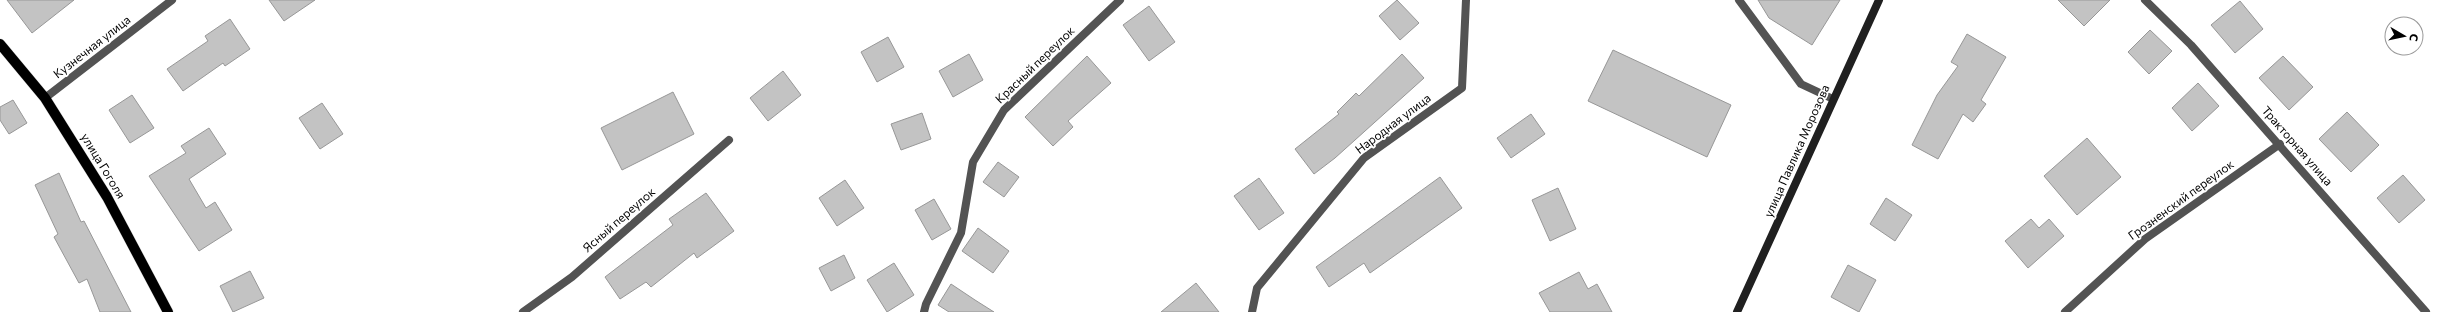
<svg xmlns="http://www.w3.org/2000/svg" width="2440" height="312" viewBox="0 0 2440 312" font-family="Commissioner,sans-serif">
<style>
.building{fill:#c3c3c3;stroke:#979797}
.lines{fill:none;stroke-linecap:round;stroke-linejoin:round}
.primary-casing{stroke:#dbdbdb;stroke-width:11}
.street{stroke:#535353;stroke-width:8}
.secondary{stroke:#202020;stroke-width:8}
.primary{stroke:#000;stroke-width:10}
.labels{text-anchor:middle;stroke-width:3.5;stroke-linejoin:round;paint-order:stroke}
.street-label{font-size:12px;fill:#000;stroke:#fff}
</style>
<rect width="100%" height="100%" fill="#fff"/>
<!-- building -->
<g class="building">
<path d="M 7,0 L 74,0 L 32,33 Z"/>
<path d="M 269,0 L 315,0 L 284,21 Z"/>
<path d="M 1397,0 L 1419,23 L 1400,40 L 1379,16 Z"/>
<path d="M 1758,0 L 1840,0 L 1812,45 L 1769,18 Z"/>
<path d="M 2058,0 L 2110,0 L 2084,26 Z"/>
<path d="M 2240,1 L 2263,29 L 2235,53 L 2211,25 Z"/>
<path d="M 1149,6 L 1175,42 L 1149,61 L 1123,25 Z"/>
<path d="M 230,19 L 250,49 L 225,66 L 223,63 L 183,91 L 167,69 L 208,41 L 205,36 Z"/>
<path d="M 2150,30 L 2172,51 L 2149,74 L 2128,52 Z"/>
<path d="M 1967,34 L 2006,57 L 1981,100 L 1986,104 L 1973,122 L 1963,114 L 1938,159 L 1912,145 L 1937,95 L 1958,66 L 1951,62 Z"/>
<path d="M 888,37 L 904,67 L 877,82 L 861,52 Z"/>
<path d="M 1613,50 L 1731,105 L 1707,157 L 1588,101 Z"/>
<path d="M 969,54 L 983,80 L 953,97 L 939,71 Z"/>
<path d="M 1402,54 L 1424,78 L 1335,158 L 1314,174 L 1295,149 L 1339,114 L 1337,112 L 1356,93 L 1359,96 Z"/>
<path d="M 1087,56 L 1111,83 L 1068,121 L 1073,127 L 1053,146 L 1025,117 Z"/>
<path d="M 2283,56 L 2313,87 L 2289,110 L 2259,78 Z"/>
<path d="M 783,71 L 801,95 L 768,121 L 750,98 Z"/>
<path d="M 2198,83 L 2219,106 L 2192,131 L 2172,108 Z"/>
<path d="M 673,92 L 694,134 L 622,170 L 601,128 Z"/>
<path d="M 132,95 L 154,128 L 130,143 L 109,110 Z"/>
<path d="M 13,100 L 27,123 L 9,134 L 0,120 L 0,107 Z"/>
<path d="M 322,103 L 343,134 L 320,149 L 299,118 Z"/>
<path d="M 2347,112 L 2379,145 L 2351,172 L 2319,139 Z"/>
<path d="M 922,113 L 931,139 L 901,150 L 891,124 Z"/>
<path d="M 1531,114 L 1545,134 L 1511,158 L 1497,138 Z"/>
<path d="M 209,128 L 226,154 L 189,179 L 206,208 L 215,202 L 232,230 L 199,251 L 149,176 L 186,153 L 181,146 Z"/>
<path d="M 2087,138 L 2121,177 L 2077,215 L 2044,176 Z"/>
<path d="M 998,162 L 1019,177 L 1004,197 L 983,182 Z"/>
<path d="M 59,173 L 81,222 L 84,221 L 131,312 L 100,312 L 87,279 L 79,283 L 54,237 L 58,234 L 35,185 Z"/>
<path d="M 2403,175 L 2425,200 L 2399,223 L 2377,198 Z"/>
<path d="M 1440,177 L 1462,208 L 1370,273 L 1364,263 L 1329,287 L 1316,267 Z"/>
<path d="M 1259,178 L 1284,213 L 1259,230 L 1234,196 Z"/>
<path d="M 845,180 L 864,208 L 837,226 L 819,198 Z"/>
<path d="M 1558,188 L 1576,229 L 1550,241 L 1532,200 Z"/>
<path d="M 706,193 L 734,231 L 697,258 L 694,253 L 651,287 L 646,282 L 620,299 L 605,277 L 673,225 L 669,219 Z"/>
<path d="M 1886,198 L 1912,215 L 1895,241 L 1870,224 Z"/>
<path d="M 934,199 L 951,229 L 932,240 L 915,210 Z"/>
<path d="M 2031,219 L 2039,228 L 2049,219 L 2064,236 L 2028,268 L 2005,241 Z"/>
<path d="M 978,228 L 1009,251 L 993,273 L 962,251 Z"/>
<path d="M 844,255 L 855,278 L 831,291 L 819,268 Z"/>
<path d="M 894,263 L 914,295 L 887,312 L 867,280 Z"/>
<path d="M 1848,265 L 1876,280 L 1859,312 L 1831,297 Z"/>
<path d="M 250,271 L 264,298 L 233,312 L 220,286 Z"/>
<path d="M 1579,272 L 1588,289 L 1597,284 L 1612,312 L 1550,312 L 1539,293 Z"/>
<path d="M 1196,283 L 1219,312 L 1161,312 Z"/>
<path d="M 951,284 L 975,300 L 994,312 L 949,312 L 938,305 Z"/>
</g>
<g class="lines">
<defs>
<path id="primary" d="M 0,44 L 45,98 L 107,197 L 168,312"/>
</defs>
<!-- primary casing -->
<use href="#primary" class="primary-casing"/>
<!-- street -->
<g class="street">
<path d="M 1739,0 L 1801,84 L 1833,99"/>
<path d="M 2145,0 L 2191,45 L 2426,312"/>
<path d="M 45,98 L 172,0"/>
<path d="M 523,312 L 572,277 L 729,140"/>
<path d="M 924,312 L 926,304 L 961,233 L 973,162 L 1004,110 L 1120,0"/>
<path d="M 1252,312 L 1257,288 L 1364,158 L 1462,88 L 1466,0"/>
<path d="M 2065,312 L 2145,239 L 2280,144"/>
</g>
<!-- secondary -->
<path class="secondary" d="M 1737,312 L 1879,0"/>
<!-- primary -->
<use href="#primary" class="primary"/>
</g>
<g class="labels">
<!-- street labels -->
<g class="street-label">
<text transform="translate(92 47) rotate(-38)" y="4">Кузнечная улица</text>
<text transform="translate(1035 65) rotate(-44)" y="4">Красный переулок</text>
<text transform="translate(1393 124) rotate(-37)" y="4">Народная улица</text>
<text transform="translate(2297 146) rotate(49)" y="4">Тракторная улица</text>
<text transform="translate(1797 151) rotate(-66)" y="4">улица Павлика Морозова</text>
<text transform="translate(103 166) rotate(59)" y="4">улица Гоголя</text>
<text transform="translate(2181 200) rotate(-36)" y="4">Грозненский переулок</text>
<text transform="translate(619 220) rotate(-41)" y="4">Ясный переулок</text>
</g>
</g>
<!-- north arrow -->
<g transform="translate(2404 36) rotate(99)"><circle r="19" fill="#ffffff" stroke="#999999"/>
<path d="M0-3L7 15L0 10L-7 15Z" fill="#000000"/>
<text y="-6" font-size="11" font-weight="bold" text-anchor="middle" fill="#000000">С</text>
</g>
</svg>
